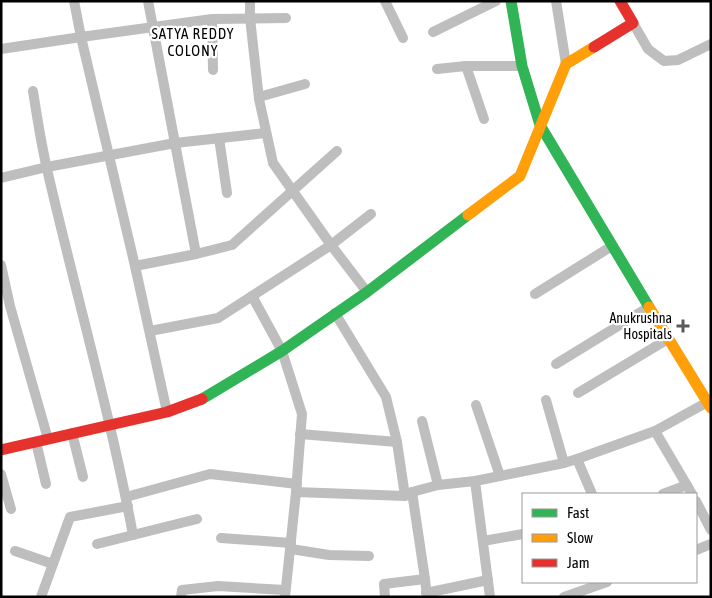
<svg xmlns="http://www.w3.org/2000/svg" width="712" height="598" viewBox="0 0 712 598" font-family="'Asap Condensed',sans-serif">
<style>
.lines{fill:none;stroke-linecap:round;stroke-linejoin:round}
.street{stroke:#bebebe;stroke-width:10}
.fast{stroke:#30b455;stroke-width:11}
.slow{stroke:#ff9f0a;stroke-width:11}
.jam{stroke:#e5322d;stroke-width:11}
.poi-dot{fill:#595959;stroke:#fff;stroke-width:2}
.labels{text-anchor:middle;stroke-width:4.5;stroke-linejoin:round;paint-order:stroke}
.poi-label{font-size:14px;fill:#000;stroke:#fff;text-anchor:end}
.neighbourhood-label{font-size:15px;letter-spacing:1px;fill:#000;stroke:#fff}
</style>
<rect width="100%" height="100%" fill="#fff"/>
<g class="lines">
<!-- street -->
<g class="street">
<path d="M 74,1 L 81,37 L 135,266 L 167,412"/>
<path d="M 148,1 L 196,254"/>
<path d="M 250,1 L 250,18 L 259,99 L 273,163 L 331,245 L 367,292"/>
<path d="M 385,1 L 403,38"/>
<path d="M 556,1 L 566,64"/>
<path d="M 212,19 L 213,70"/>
<path d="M 633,23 L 648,49 L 664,61 L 678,60 L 711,44"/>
<path d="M 433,32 L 496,1"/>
<path d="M 1,49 L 81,37 L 212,19 L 286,18"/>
<path d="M 466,66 L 484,119"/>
<path d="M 437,69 L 466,66 L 522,66"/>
<path d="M 33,91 C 37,117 41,143 47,169 C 75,291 110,412 133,535"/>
<path d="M 259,97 L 305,84"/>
<path d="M 219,138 L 227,193"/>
<path d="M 1,178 L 47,167 L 175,143 L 266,133"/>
<path d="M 1,265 L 10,306 L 48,439"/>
<path d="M 135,266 L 196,254 L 232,245 L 337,151"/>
<path d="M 535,294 L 612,246"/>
<path d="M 252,296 L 282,351 L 302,414 L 296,492 L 285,597"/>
<path d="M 335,313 L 386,397 L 397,442 L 405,496"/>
<path d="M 150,331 L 218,318 L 331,245 L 371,214"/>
<path d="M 556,364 L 649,307"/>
<path d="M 578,393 L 668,339"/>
<path d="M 546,400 L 564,463"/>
<path d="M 476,405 L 500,476"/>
<path d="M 422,421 L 438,485"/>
<path d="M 655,431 L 692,494"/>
<path d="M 72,433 L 83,477"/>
<path d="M 300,434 L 397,442"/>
<path d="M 36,442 L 46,484"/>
<path d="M 577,459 L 592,494"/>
<path d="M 1,474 L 11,509"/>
<path d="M 475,481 L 490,597"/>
<path d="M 296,492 L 405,496 L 412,492 L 438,485 L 475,481 L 500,476 L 564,463 L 577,459 L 655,431 L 711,400"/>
<path d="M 412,492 L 425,579 L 427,597"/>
<path d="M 663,494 L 687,485"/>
<path d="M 126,497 L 210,474 L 297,484"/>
<path d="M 696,501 L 711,530"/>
<path d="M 221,538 L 291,543"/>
<path d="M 483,541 L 523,534"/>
<path d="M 97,544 L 197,519"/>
<path d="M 291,549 L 329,555 L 369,556"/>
<path d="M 696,550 L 711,544"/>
<path d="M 15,551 L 53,564"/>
<path d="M 426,593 L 488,580"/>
<path d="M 41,597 L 70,517 L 128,506"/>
<path d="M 181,597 L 182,590 L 218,586 L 285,590"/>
<path d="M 385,597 L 384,584 L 425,579"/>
<path d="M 564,597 L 607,582"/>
</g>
<!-- fast -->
<g class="fast">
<path d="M 511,1 L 522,66 L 540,125 L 649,307"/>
<path d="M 202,399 L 282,351 L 367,292 L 468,215"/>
</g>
<!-- slow -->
<g class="slow">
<path d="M 468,215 L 520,176 L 566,64 L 594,47"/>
<path d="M 649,307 L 711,408"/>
</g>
<!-- jam -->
<g class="jam">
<path d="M 594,47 L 633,23 L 620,1"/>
<path d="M 1,450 L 167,412 L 202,399"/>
</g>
</g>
<!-- markers -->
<path class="poi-dot" d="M680.5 318.5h5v5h5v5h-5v5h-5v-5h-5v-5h5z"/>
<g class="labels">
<!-- poi labels -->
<g class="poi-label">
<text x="672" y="323">Anukrushna<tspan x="672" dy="16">Hospitals</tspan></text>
</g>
<!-- neighbourhood labels -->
<g class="neighbourhood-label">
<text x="193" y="39">SATYA REDDY<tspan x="193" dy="17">COLONY</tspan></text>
</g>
</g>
<!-- border -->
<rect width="712" height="598" fill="none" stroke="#000000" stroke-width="5"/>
<!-- legend -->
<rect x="522" y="493" width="175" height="90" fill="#ffffff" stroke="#999999"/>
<rect x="532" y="509" width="25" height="8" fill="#30b455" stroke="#999999"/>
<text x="567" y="518" font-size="15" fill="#000000">Fast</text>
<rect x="532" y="534" width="25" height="8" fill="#ff9f0a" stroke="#999999"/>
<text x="567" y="543" font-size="15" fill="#000000">Slow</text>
<rect x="532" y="559" width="25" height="8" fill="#e5322d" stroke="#999999"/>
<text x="567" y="568" font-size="15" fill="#000000">Jam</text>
</svg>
